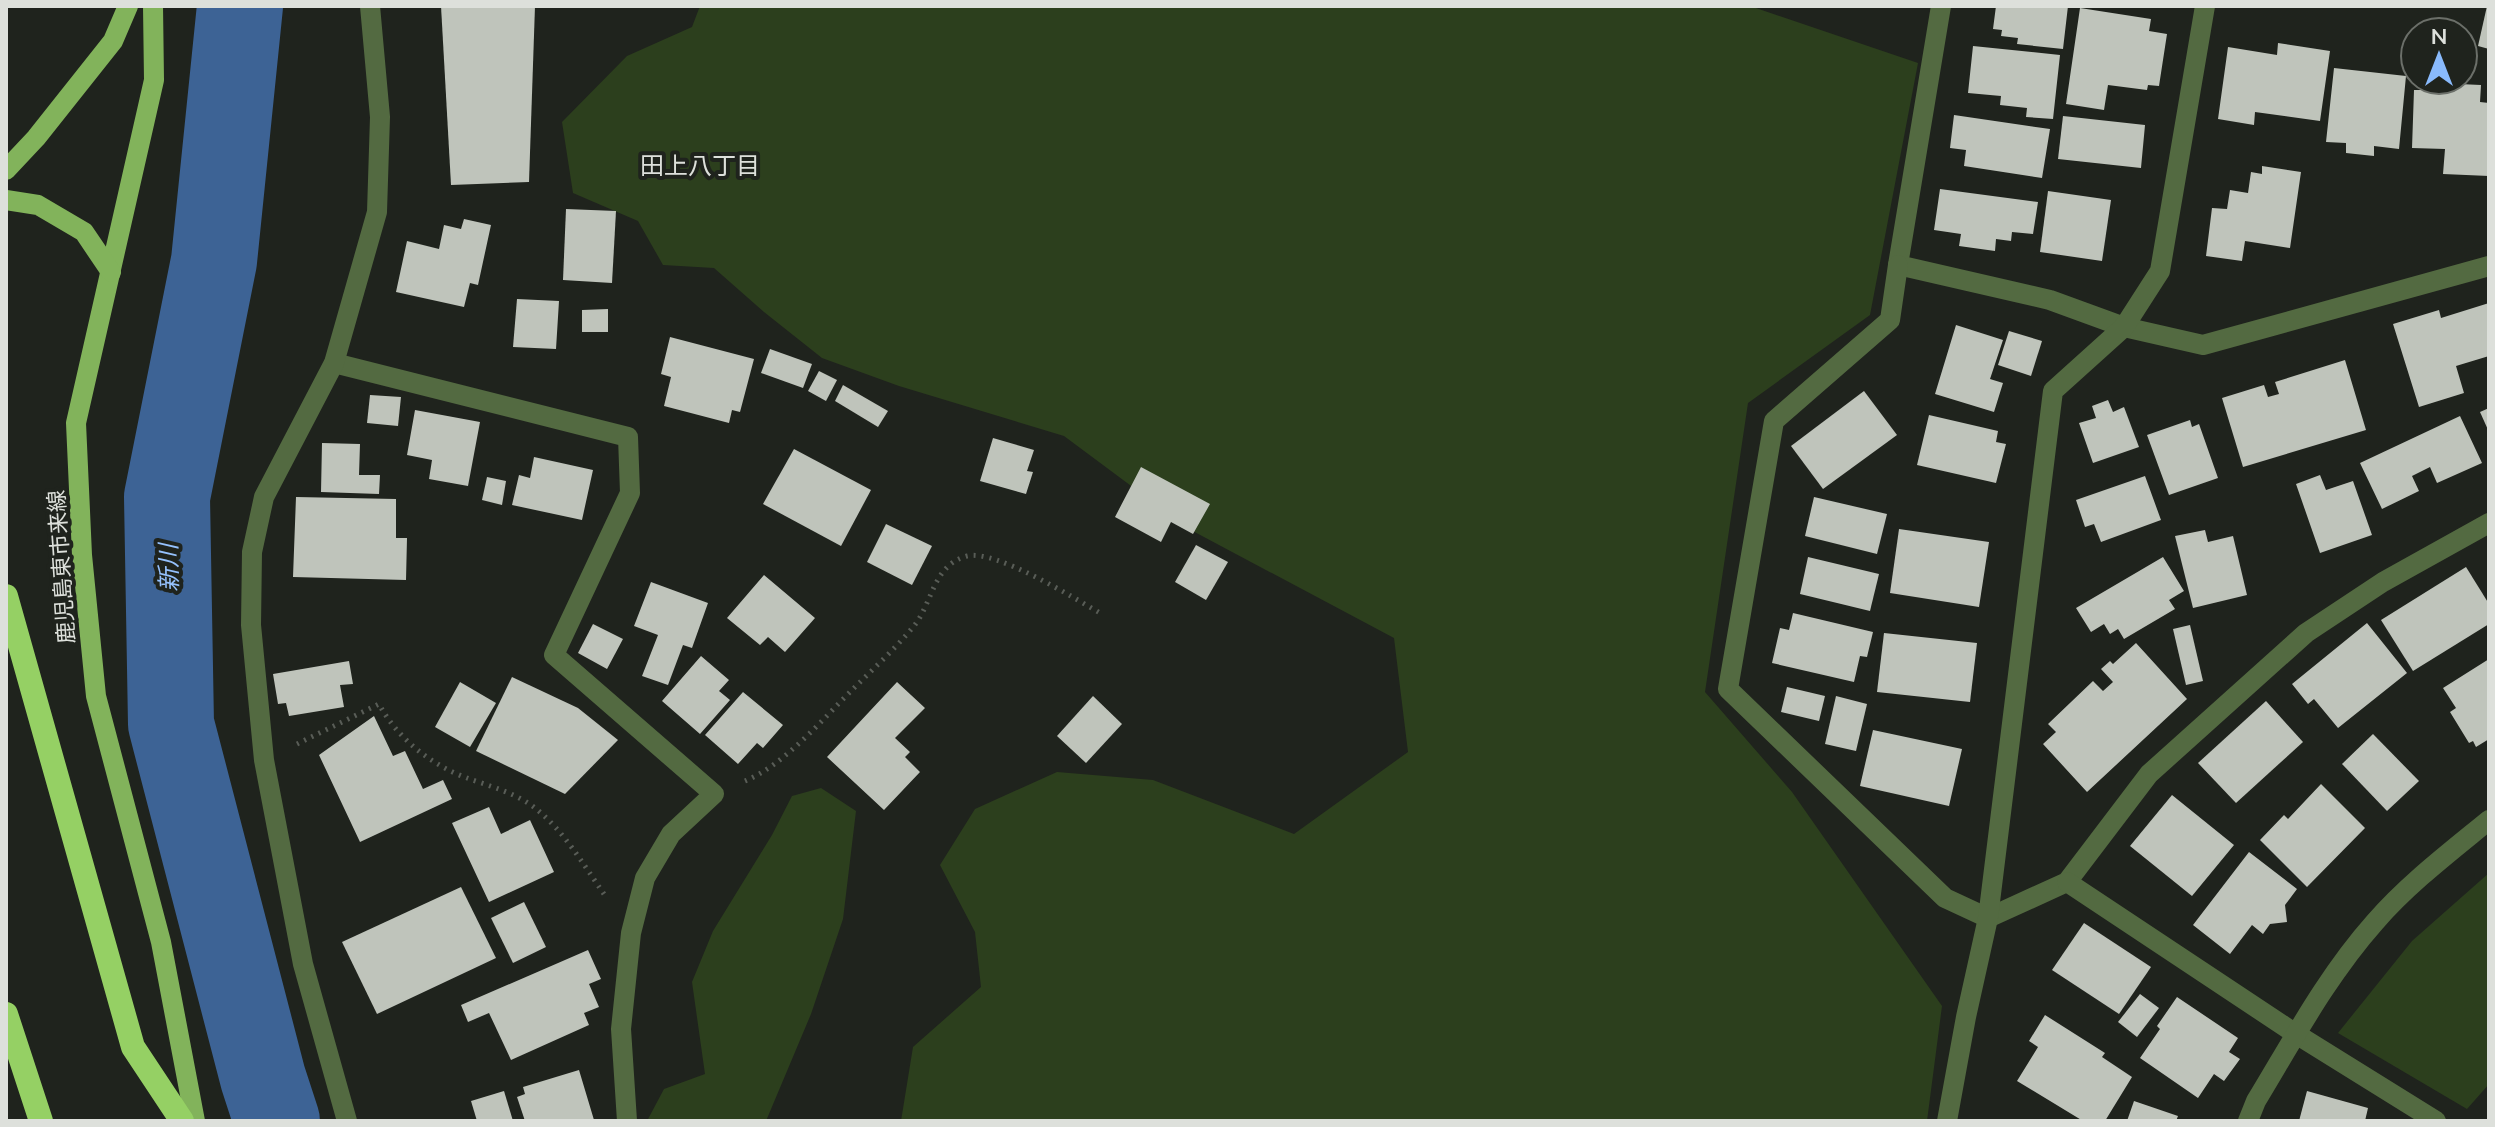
<svg xmlns="http://www.w3.org/2000/svg" width="2495" height="1127" viewBox="0 0 2495 1127" font-family="Mulish,'Noto Sans JP',sans-serif">
<style>
.green{fill:#2c3f1d}
.lines{fill:none;stroke-linecap:round;stroke-linejoin:round}
.river{stroke:#3d6395;stroke-width:86}
.building{fill:#bfc4bb}
.path{stroke:#595d57;stroke-width:5;stroke-dasharray:2 6;stroke-linecap:butt}
.minor{stroke:#536a41;stroke-width:20}
.primary{stroke:#82b35b;stroke-width:20}
.motorway{stroke:#95d064;stroke-width:24}
.labels{text-anchor:middle;stroke-width:8;stroke-linejoin:round;paint-order:stroke}
.street-label{font-size:22px;fill:#dde0db;stroke:#1f231d}
.neighbourhood-label{font-size:24px;fill:#dde0db;stroke:#1f231d}
.water-label{font-size:24px;font-style:italic;fill:#95c1fd;stroke:#1f231d}
</style>
<rect width="100%" height="100%" fill="#1f231d"/>
<!-- green -->
<g class="green">
<path d="M 700,6 L 1750,6 L 1918,63 L 1870,315 L 1748,403 L 1705,692 L 1792,792 L 1942,1006 L 1927,1121 L 901,1121 L 913,1047 L 981,987 L 975,932 L 940,865 L 975,809 L 1057,772 L 1153,780 L 1294,834 L 1408,752 L 1394,638 L 1189,529 L 1064,436 L 899,386 L 822,358 L 764,312 L 714,268 L 663,265 L 638,221 L 573,193 L 562,122 L 627,56 L 692,27 Z"/>
<path d="M 821,788 L 856,811 L 843,919 L 811,1014 L 766,1121 L 647,1121 L 664,1089 L 705,1074 L 692,982 L 713,931 L 772,835 L 792,796 Z"/>
<path d="M 2489,873 L 2489,1084 L 2467,1109 L 2338,1033 L 2412,941 Z"/>
</g>
<g class="lines">
<!-- river -->
<path class="river" d="M 240,6 L 214,261 L 167,497 L 171,724 L 263,1078 L 277,1121"/>
</g>
<!-- building -->
<g class="building">
<path d="M 441,6 L 535,6 L 529,182 L 451,185 Z"/>
<path d="M 1996,6 L 2068,6 L 2063,49 L 2017,44 L 2018,38 L 2001,36 L 2002,30 L 1993,29 Z"/>
<path d="M 2487,6 L 2489,6 L 2489,49 L 2478,46 Z"/>
<path d="M 2080,8 L 2151,19 L 2149,31 L 2167,34 L 2159,86 L 2148,85 L 2147,90 L 2108,85 L 2104,110 L 2066,104 Z"/>
<path d="M 2278,43 L 2330,51 L 2320,121 L 2255,112 L 2254,125 L 2218,119 L 2228,47 L 2277,55 Z"/>
<path d="M 1973,46 L 2060,55 L 2053,119 L 2026,117 L 2027,108 L 2000,105 L 2001,96 L 1968,93 Z"/>
<path d="M 2334,68 L 2406,76 L 2399,149 L 2374,146 L 2374,156 L 2346,153 L 2346,143 L 2326,142 Z"/>
<path d="M 2437,83 L 2481,85 L 2480,102 L 2489,103 L 2489,176 L 2443,174 L 2445,149 L 2412,148 L 2414,90 L 2437,90 Z"/>
<path d="M 1954,115 L 2050,129 L 2042,178 L 1964,166 L 1966,150 L 1950,148 Z"/>
<path d="M 2063,116 L 2145,125 L 2141,168 L 2058,159 Z"/>
<path d="M 2262,166 L 2301,172 L 2290,248 L 2245,241 L 2242,261 L 2206,256 L 2212,208 L 2227,209 L 2230,190 L 2248,193 L 2251,172 L 2262,174 Z"/>
<path d="M 1940,189 L 2038,202 L 2033,234 L 2012,232 L 2011,241 L 1996,239 L 1995,251 L 1959,246 L 1961,234 L 1934,230 Z"/>
<path d="M 2048,191 L 2111,200 L 2102,261 L 2040,252 Z"/>
<path d="M 566,209 L 616,211 L 612,283 L 563,280 Z"/>
<path d="M 464,219 L 491,225 L 478,285 L 470,283 L 464,307 L 396,292 L 407,241 L 439,249 L 444,225 L 461,229 Z"/>
<path d="M 517,299 L 559,301 L 556,349 L 513,347 Z"/>
<path d="M 2489,303 L 2489,356 L 2456,366 L 2464,393 L 2419,407 L 2393,324 L 2439,310 L 2441,318 Z"/>
<path d="M 608,309 L 608,332 L 582,332 L 582,310 Z"/>
<path d="M 1956,325 L 2003,340 L 1990,379 L 2003,383 L 1994,412 L 1935,394 Z"/>
<path d="M 2009,331 L 2042,341 L 2031,376 L 1998,365 Z"/>
<path d="M 670,337 L 754,359 L 740,412 L 732,410 L 729,423 L 664,406 L 671,377 L 661,374 Z"/>
<path d="M 770,349 L 812,364 L 803,388 L 761,373 Z"/>
<path d="M 2345,360 L 2366,430 L 2243,467 L 2222,398 L 2264,385 L 2268,397 L 2279,394 L 2275,382 Z"/>
<path d="M 819,371 L 837,380 L 826,401 L 808,391 Z"/>
<path d="M 843,385 L 888,411 L 878,427 L 835,401 Z"/>
<path d="M 1864,391 L 1897,435 L 1823,489 L 1791,446 Z"/>
<path d="M 370,395 L 401,397 L 398,426 L 367,423 Z"/>
<path d="M 2108,400 L 2113,412 L 2124,407 L 2139,447 L 2093,463 L 2079,423 L 2096,418 L 2092,406 Z"/>
<path d="M 2489,408 L 2489,432 L 2480,412 Z"/>
<path d="M 415,410 L 480,422 L 468,486 L 429,479 L 432,460 L 407,455 Z"/>
<path d="M 1929,415 L 1998,431 L 1996,442 L 2006,444 L 1996,483 L 1917,465 Z"/>
<path d="M 2460,416 L 2482,463 L 2437,483 L 2430,467 L 2412,476 L 2419,491 L 2382,509 L 2360,463 Z"/>
<path d="M 2190,420 L 2192,427 L 2199,424 L 2218,478 L 2169,495 L 2147,435 Z"/>
<path d="M 993,438 L 1034,450 L 1027,471 L 1033,472 L 1026,494 L 980,481 Z"/>
<path d="M 322,443 L 360,444 L 359,475 L 380,475 L 379,494 L 321,492 Z"/>
<path d="M 794,449 L 871,490 L 841,546 L 763,504 Z"/>
<path d="M 534,457 L 593,470 L 582,520 L 512,505 L 519,475 L 530,478 Z"/>
<path d="M 1141,467 L 1210,504 L 1193,534 L 1171,522 L 1161,542 L 1115,517 Z"/>
<path d="M 2320,475 L 2326,490 L 2353,481 L 2372,535 L 2320,553 L 2296,484 Z"/>
<path d="M 2145,476 L 2161,520 L 2101,542 L 2094,524 L 2085,527 L 2076,500 Z"/>
<path d="M 487,477 L 506,481 L 502,505 L 482,500 Z"/>
<path d="M 296,497 L 396,499 L 396,538 L 407,538 L 406,580 L 293,577 Z"/>
<path d="M 1814,497 L 1887,514 L 1877,554 L 1805,536 Z"/>
<path d="M 886,524 L 932,546 L 912,585 L 867,562 Z"/>
<path d="M 1899,529 L 1989,542 L 1979,607 L 1890,593 Z"/>
<path d="M 2205,530 L 2208,542 L 2233,536 L 2247,595 L 2193,608 L 2175,536 Z"/>
<path d="M 1196,545 L 1228,562 L 1206,600 L 1175,582 Z"/>
<path d="M 1808,557 L 1879,574 L 1870,611 L 1800,594 Z"/>
<path d="M 2163,557 L 2184,591 L 2169,600 L 2175,609 L 2124,639 L 2118,629 L 2110,634 L 2104,624 L 2091,632 L 2076,608 Z"/>
<path d="M 2466,567 L 2489,604 L 2489,624 L 2413,671 L 2381,620 Z"/>
<path d="M 764,575 L 815,618 L 785,652 L 768,637 L 760,645 L 727,618 Z"/>
<path d="M 651,582 L 708,603 L 692,648 L 683,645 L 668,685 L 642,676 L 658,635 L 634,626 Z"/>
<path d="M 1793,613 L 1873,632 L 1867,657 L 1860,656 L 1854,682 L 1772,663 L 1780,628 L 1789,630 Z"/>
<path d="M 2367,623 L 2407,673 L 2338,728 L 2314,699 L 2308,704 L 2292,684 Z"/>
<path d="M 593,624 L 623,639 L 607,669 L 578,653 Z"/>
<path d="M 2190,625 L 2203,681 L 2186,685 L 2173,629 Z"/>
<path d="M 1884,633 L 1977,643 L 1970,702 L 1877,692 Z"/>
<path d="M 2136,643 L 2187,699 L 2087,792 L 2043,744 L 2056,732 L 2048,724 L 2093,681 L 2103,691 L 2113,682 L 2101,669 L 2110,661 L 2113,664 Z"/>
<path d="M 701,656 L 729,680 L 719,691 L 730,700 L 700,734 L 662,701 Z"/>
<path d="M 2489,659 L 2489,739 L 2476,747 L 2473,741 L 2469,743 L 2450,712 L 2456,708 L 2443,688 Z"/>
<path d="M 349,661 L 353,684 L 340,685 L 344,707 L 289,716 L 286,703 L 278,704 L 273,674 Z"/>
<path d="M 512,677 L 578,708 L 618,740 L 565,794 L 476,751 Z"/>
<path d="M 460,682 L 496,703 L 470,747 L 435,727 Z"/>
<path d="M 897,682 L 925,708 L 895,738 L 910,752 L 905,757 L 920,772 L 884,810 L 827,757 Z"/>
<path d="M 1787,687 L 1825,696 L 1819,721 L 1781,712 Z"/>
<path d="M 743,692 L 783,725 L 763,748 L 757,743 L 738,764 L 705,735 Z"/>
<path d="M 1093,696 L 1122,724 L 1086,763 L 1057,736 Z"/>
<path d="M 1836,696 L 1867,704 L 1856,751 L 1825,744 Z"/>
<path d="M 2266,701 L 2303,742 L 2236,803 L 2198,763 Z"/>
<path d="M 374,716 L 393,756 L 405,751 L 423,789 L 443,780 L 452,799 L 360,842 L 319,755 Z"/>
<path d="M 1873,730 L 1962,749 L 1949,806 L 1860,786 Z"/>
<path d="M 2373,734 L 2419,781 L 2387,811 L 2342,764 Z"/>
<path d="M 2321,784 L 2365,828 L 2307,887 L 2260,840 L 2284,815 L 2288,819 Z"/>
<path d="M 2172,795 L 2234,845 L 2192,896 L 2130,846 Z"/>
<path d="M 489,807 L 501,834 L 530,820 L 554,872 L 489,902 L 452,823 Z"/>
<path d="M 2249,852 L 2297,889 L 2285,905 L 2287,922 L 2270,924 L 2263,934 L 2252,925 L 2230,954 L 2193,925 Z"/>
<path d="M 461,887 L 496,958 L 377,1014 L 342,942 Z"/>
<path d="M 524,902 L 546,947 L 513,963 L 491,918 Z"/>
<path d="M 2084,923 L 2151,967 L 2119,1014 L 2052,970 Z"/>
<path d="M 588,950 L 601,979 L 589,984 L 599,1007 L 584,1013 L 589,1025 L 511,1060 L 489,1013 L 468,1022 L 461,1005 Z"/>
<path d="M 2140,994 L 2159,1008 L 2137,1037 L 2118,1022 Z"/>
<path d="M 2177,997 L 2238,1038 L 2229,1052 L 2240,1059 L 2224,1081 L 2214,1074 L 2198,1098 L 2140,1058 L 2160,1029 L 2157,1026 Z"/>
<path d="M 2045,1015 L 2105,1053 L 2102,1057 L 2132,1077 L 2105,1121 L 2083,1121 L 2017,1081 L 2038,1047 L 2029,1041 Z"/>
<path d="M 579,1070 L 594,1120 L 525,1121 L 517,1097 L 525,1094 L 523,1087 Z"/>
<path d="M 504,1091 L 513,1121 L 477,1121 L 471,1101 Z"/>
<path d="M 2307,1091 L 2368,1108 L 2365,1121 L 2299,1121 Z"/>
<path d="M 2134,1101 L 2178,1116 L 2176,1121 L 2127,1121 Z"/>
</g>
<g class="lines">
<!-- path -->
<g class="path">
<path d="M 297,744 L 379,704 C 397,738 431,765 467,778 C 489,786 516,793 535,808 C 564,831 583,864 604,894"/>
<path d="M 745,781 C 784,765 821,721 851,691 C 872,670 895,649 914,626 C 933,602 933,565 967,556 C 995,549 1074,598 1100,613"/>
</g>
<!-- minor -->
<g class="minor">
<path d="M 1941,6 L 1898,265 L 2050,300 L 2124,327 L 2203,345 L 2489,266"/>
<path d="M 1898,265 L 1890,320 L 1774,421 L 1728,689 L 1945,898 L 1988,918 L 2067,882 L 2149,774 L 2306,633 L 2383,582 L 2489,523"/>
<path d="M 334,363 L 628,437 L 630,493 L 554,655 L 714,794 L 671,834 L 645,878 L 631,933 L 621,1029 L 627,1121"/>
<path d="M 2067,882 L 2296,1034 L 2436,1121"/>
<path d="M 347,1121 L 303,964 L 264,760 L 251,625 L 252,552 L 264,497 L 334,363 L 377,212 L 380,117 L 370,6"/>
<path d="M 1947,1121 L 1966,1017 L 1988,918 L 2053,391 L 2124,327 L 2160,271 L 2205,6"/>
<path d="M 2248,1121 L 2256,1101 C 2293,1040 2327,976 2375,922 C 2408,884 2450,852 2489,820"/>
</g>
<!-- primary -->
<g class="primary">
<path d="M 153,6 L 154,80 L 76,423 L 82,555 L 96,696 L 161,942 L 195,1121"/>
<path d="M 6,170 L 36,138 L 113,41 L 128,6"/>
<path d="M 6,200 L 38,205 L 84,232 L 111,272"/>
</g>
<!-- motorway -->
<g class="motorway">
<path d="M 6,596 L 133,1047 L 182,1121"/>
<path d="M 6,1014 L 41,1121"/>
</g>
</g>
<g class="labels">
<!-- street labels -->
<g class="street-label">
<text transform="translate(61 567) rotate(-94)" y="8">鹿児島東市来線</text>
</g>
<!-- neighbourhood labels -->
<g class="neighbourhood-label">
<text x="700" y="174">田上八丁目</text>
</g>
<!-- water labels -->
<g class="water-label">
<text transform="translate(169 568) rotate(-91)" y="8">新川</text>
</g>
</g>
<!-- border -->
<rect width="2495" height="1127" fill="none" stroke="#dde0db" stroke-width="16"/>
<!-- north arrow -->
<g transform="translate(2439 56)"><circle r="38" fill="#1f231d" stroke="#6b6f69" stroke-width="2"/>
<path d="M0-6L14 30L0 20L-14 30Z" fill="#89bafc"/>
<text y="-12" font-size="22" font-weight="bold" text-anchor="middle" fill="#dde0db">N</text>
</g>
</svg>
